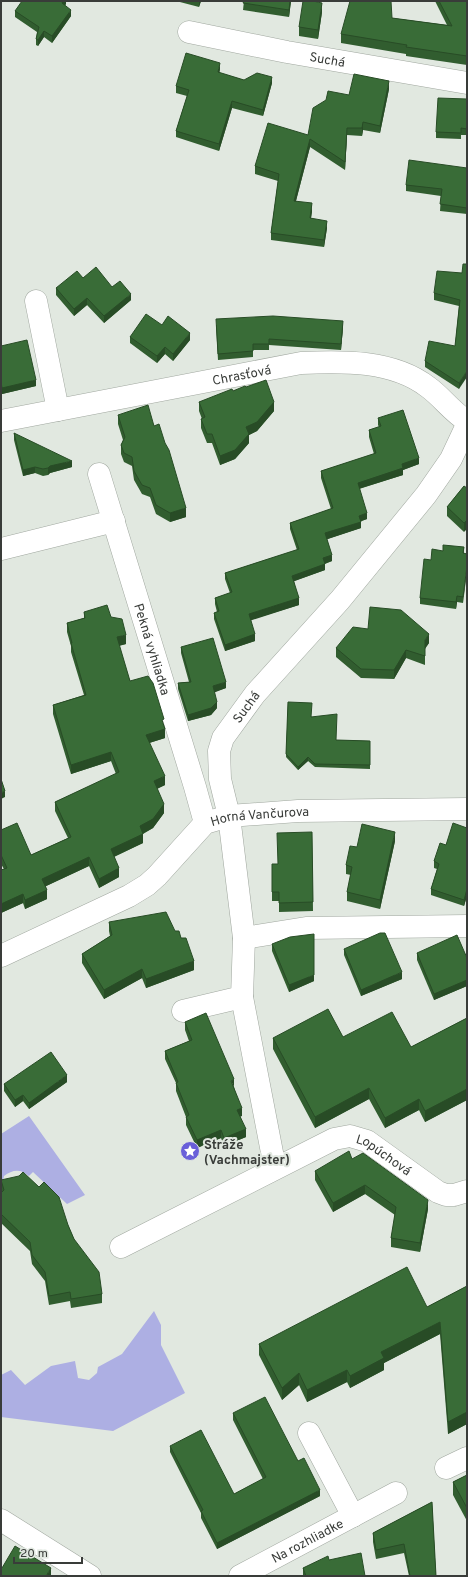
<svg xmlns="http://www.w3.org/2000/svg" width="468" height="1577" viewBox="0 0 468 1577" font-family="Overpass,sans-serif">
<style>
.green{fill:#adafe3}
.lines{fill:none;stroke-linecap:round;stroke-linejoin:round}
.minor-casing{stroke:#a0a79f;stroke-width:23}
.minor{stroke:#fff;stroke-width:22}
.wall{fill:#315d2f}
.shaded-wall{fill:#284c26}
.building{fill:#396c37;stroke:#284c26}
.labels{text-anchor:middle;stroke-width:4;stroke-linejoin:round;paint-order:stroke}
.street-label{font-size:13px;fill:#393c39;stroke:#e1e8e0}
.poi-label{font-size:13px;font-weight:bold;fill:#393c39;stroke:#e1e8e0;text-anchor:start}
</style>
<rect width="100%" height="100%" fill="#e1e8e0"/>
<!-- green -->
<g class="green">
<path d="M 29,1116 L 85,1195 L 67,1204 L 33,1172 L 29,1176 C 20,1168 12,1170 4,1176 L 1,1189 L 1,1134 Z"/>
<path d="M 154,1311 L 161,1325 L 161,1345 L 185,1393 L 113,1431 L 1,1417 L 1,1375 L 11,1370 L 25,1385 L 51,1366 L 75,1361 L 78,1378 L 89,1380 L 97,1373 L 98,1367 L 122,1354 Z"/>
</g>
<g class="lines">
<defs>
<g id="minor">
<path id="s1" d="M 189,32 L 287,52 L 467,83"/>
<path d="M 36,301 L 58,410"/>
<path id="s2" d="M 1,421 L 301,363 C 343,361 393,360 428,387 C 442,397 452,412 467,421"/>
<path id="s3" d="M 99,474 L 195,787 L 205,823"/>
<path d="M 1,549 L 114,521"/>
<path d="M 244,938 L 306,928 L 467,926"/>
<path id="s4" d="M 1,956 L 129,896 L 147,885 L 157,876 L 205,823 L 229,816 L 298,811 L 467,809"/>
<path d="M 242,997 L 275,1168"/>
<path id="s5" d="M 183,1011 L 242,997 L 244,938 L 229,816 L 220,779 L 219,751 L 223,738 L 255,694 L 340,600 L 426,495 L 451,459 L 467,425"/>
<path id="s6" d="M 121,1247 L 334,1139 L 350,1136 L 367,1141 L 438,1192 L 446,1195 L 454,1195 L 467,1191"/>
<path d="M 309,1433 L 353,1516"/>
<path d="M 446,1468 L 467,1458"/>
<path d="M 1,1520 L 90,1576"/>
<path id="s7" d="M 240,1576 L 396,1493"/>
</g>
</defs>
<!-- minor casing -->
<use href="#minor" class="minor-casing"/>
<!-- minor -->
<use href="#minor" class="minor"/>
</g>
<!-- wall -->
<g class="wall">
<path d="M 66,1 L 66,4 L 65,5 L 71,16 L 52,43 L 44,37 L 38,46 L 36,45 L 36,39 L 37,32 L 15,17 L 15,11 Z"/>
<path d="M 176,1 L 201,1 L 199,7 Z"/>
<path d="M 244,1 L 291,1 L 289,17 L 243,10 Z"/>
<path d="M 435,1 L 467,1 L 467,65 L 406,56 L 406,54 L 341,43 L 341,34 L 392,18 L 447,25 Z"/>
<path d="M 322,12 L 318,39 L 299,36 L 299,27 Z"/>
<path d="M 220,69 L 219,73 L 244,80 L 272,83 L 263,116 L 232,108 L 219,151 L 176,137 L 176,131 L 187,96 L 176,93 L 176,86 Z"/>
<path d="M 389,89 L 380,133 L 363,130 L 362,136 L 347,135 L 345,170 L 310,147 L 296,201 L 312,211 L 311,218 L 327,228 L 324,247 L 271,240 L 271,233 L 278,181 L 255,174 L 255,166 L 308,135 L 349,95 Z"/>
<path d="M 467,99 L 467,135 L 461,135 L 461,139 L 436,138 L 436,132 Z"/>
<path d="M 467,168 L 467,214 L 440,211 L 441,196 L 406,191 L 406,185 Z"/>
<path d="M 462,273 L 459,389 L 425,367 L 425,361 L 455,346 L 459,306 L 434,300 L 434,293 Z"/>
<path d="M 83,278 L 112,287 L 131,300 L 104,323 L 87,305 L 74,316 L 56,295 L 56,288 Z"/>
<path d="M 162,325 L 190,340 L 173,361 L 165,354 L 157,363 L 130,343 L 130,337 Z"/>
<path d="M 216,325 L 343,327 L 341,350 L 269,345 L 269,350 L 253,350 L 253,357 L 218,360 Z"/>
<path d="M 1,346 L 36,386 L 2,394 L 1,388 Z"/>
<path d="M 246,387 L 274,411 L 257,431 L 249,435 L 249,443 L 235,459 L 220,465 L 212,443 L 207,443 L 201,428 L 201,419 L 202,419 L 199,411 L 199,402 L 233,391 Z"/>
<path d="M 118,415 L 154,426 L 186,517 L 170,522 L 156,514 L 150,497 L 142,494 L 134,480 L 132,466 L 124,462 L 121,454 L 121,445 L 123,440 L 118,424 Z"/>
<path d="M 378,418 L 419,464 L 403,470 L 403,475 L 359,489 L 367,519 L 361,521 L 361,528 L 327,539 L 332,561 L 325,564 L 325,570 L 294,581 L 299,605 L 250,620 L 255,641 L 225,651 L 214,619 L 214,613 L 217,612 L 215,604 L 215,598 L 230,593 L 225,579 L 225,573 L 297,550 L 290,529 L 290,523 L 331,509 L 321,478 L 321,471 L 374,454 L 369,437 L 369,430 L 379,427 L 378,425 Z"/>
<path d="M 14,433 L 72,467 L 50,473 L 48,475 L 43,476 L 35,473 L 23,476 L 14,440 Z"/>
<path d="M 464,486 L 464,532 L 447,516 L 447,507 Z"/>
<path d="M 464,547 L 463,603 L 457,602 L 456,609 L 420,604 L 420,598 L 431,560 L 443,551 Z"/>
<path d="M 84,612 L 111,617 L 126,644 L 119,646 L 130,681 L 164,726 L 165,738 L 149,743 L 165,785 L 157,789 L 164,813 L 153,828 L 143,834 L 143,843 L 114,857 L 119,877 L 99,888 L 89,866 L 46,886 L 47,899 L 25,909 L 23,903 L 1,913 L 1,870 L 4,869 L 1,864 L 1,830 L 31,855 L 68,838 L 55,811 L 55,802 L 116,774 L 111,761 L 71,774 L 53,714 L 53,705 L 84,695 L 71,652 L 71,646 L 67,632 L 67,623 L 84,618 Z"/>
<path d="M 429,643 L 425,648 L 425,665 L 406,658 L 394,679 L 361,678 L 336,657 L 336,648 Z"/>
<path d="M 181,647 L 226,688 L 214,692 L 217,708 L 211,715 L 188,721 L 178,689 L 178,683 L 189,682 L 181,653 Z"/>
<path d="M 288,702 L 312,717 L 336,740 L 370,741 L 370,769 L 315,767 L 308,761 L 298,770 L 286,757 Z"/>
<path d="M 467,828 L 467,896 L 464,906 L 431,895 L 431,889 L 437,869 L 434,868 L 434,861 L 446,845 Z"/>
<path d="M 312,832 L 313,911 L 279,912 L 279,901 L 272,901 L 272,864 L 278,864 Z"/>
<path d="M 395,841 L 380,909 L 347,901 L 347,892 L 351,875 L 346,874 L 346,865 L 357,847 Z"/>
<path d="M 109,922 L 175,931 L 181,938 L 194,970 L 146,988 L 142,978 L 104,999 L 82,963 L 82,954 L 110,936 L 109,931 Z"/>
<path d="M 272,944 L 314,981 L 289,992 L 272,951 Z"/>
<path d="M 344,949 L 402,979 L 361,996 L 344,955 Z"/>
<path d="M 417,953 L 467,958 L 467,986 L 434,1000 L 417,960 Z"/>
<path d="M 467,1018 L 467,1100 L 425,1122 L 419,1110 L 385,1128 L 369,1099 L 315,1128 L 273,1049 L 273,1038 L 343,1037 L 411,1047 Z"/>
<path d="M 185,1022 L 234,1087 L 242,1116 L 240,1116 L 246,1137 L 224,1146 L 221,1138 L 197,1148 L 186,1125 L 186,1117 L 176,1091 L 176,1083 L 165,1059 L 165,1051 L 189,1041 L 185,1030 Z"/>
<path d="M 67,1082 L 29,1109 L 23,1101 L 15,1107 L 4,1091 L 4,1084 Z"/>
<path d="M 352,1159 L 428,1209 L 420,1252 L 391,1247 L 391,1238 L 395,1215 L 365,1194 L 333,1212 L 315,1180 L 315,1171 Z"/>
<path d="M 1,1180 L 68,1225 L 74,1239 L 102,1294 L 102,1303 L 71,1308 L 70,1301 L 49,1305 L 45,1281 L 32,1264 L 30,1251 L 1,1223 L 1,1193 L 2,1192 L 1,1189 Z"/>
<path d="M 467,1286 L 467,1424 L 448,1434 L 440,1334 L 384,1363 L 384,1370 L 350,1388 L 347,1382 L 307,1402 L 299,1385 L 282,1400 L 259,1355 L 259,1344 L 427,1307 Z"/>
<path d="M 233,1413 L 298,1461 L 320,1496 L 217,1549 L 201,1518 L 201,1513 L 170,1452 L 170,1446 L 234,1494 L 263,1479 L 233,1420 Z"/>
<path d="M 467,1475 L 467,1521 L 453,1495 L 453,1482 Z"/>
<path d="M 432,1502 L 436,1576 L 409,1576 L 404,1553 L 376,1559 L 373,1542 L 373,1533 Z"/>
<path d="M 329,1560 L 365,1576 L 303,1576 L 303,1568 Z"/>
</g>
<!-- shaded-wall -->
<g class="shaded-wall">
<path d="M 63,1 L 66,1 L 66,4 L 62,9 L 62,3 Z"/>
<path d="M 199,1 L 201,1 L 199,7 Z"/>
<path d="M 290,1 L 291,1 L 289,17 L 289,10 Z"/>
<path d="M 322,3 L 322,12 L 318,39 L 318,30 Z"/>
<path d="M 71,10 L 71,16 L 52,43 L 52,36 Z"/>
<path d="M 44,31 L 44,37 L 38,46 L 38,40 Z"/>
<path d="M 220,63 L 220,69 L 218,79 L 218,72 Z"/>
<path d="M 272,77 L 272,83 L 263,116 L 263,110 Z"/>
<path d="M 389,81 L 389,89 L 380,133 L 380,126 Z"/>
<path d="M 232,101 L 232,108 L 219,151 L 219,144 Z"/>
<path d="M 363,122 L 363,130 L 362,136 L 362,128 Z"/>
<path d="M 347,128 L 347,135 L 345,170 L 345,162 Z"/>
<path d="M 310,139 L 310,147 L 294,208 L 294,201 Z"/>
<path d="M 312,203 L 312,211 L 310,225 L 310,218 Z"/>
<path d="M 327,221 L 327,228 L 324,247 L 324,240 Z"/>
<path d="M 131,294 L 131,300 L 104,323 L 104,316 Z"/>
<path d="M 87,298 L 87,305 L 74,316 L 74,309 Z"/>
<path d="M 343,321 L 343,327 L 341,350 L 341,344 Z"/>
<path d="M 190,333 L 190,340 L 173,361 L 173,354 Z"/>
<path d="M 165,347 L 165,354 L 157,363 L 157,356 Z"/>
<path d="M 467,371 L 467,377 L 459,389 L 459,383 Z"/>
<path d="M 36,380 L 36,386 L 2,394 L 2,388 Z"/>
<path d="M 274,402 L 274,411 L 257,431 L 249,435 L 249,443 L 235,459 L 220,465 L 220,456 L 246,427 Z"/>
<path d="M 419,458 L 419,464 L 403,470 L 403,475 L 358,489 L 358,483 L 402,464 Z"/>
<path d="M 72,461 L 72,467 L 50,473 L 48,475 L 48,468 L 50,466 Z"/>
<path d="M 35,467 L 35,473 L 23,476 L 23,470 Z"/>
<path d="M 186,508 L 186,517 L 170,522 L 170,513 Z"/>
<path d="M 367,513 L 367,519 L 359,522 L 359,516 Z"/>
<path d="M 467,520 L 467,529 L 464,532 L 464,523 Z"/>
<path d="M 361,522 L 361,528 L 325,540 L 325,533 Z"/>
<path d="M 332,555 L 332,561 L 323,564 L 323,558 Z"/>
<path d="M 325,564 L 325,570 L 292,582 L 292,576 Z"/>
<path d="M 467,566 L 467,572 L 463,603 L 463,597 Z"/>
<path d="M 457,596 L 457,602 L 456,609 L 456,602 Z"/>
<path d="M 299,598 L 299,605 L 249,621 L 249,614 Z"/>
<path d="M 255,634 L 255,641 L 225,651 L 225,645 Z"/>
<path d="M 429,634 L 429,643 L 425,649 L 425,640 Z"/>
<path d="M 126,635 L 126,644 L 117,646 L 117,637 Z"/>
<path d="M 406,650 L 406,658 L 394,679 L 394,670 Z"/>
<path d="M 226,682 L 226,688 L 213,693 L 213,686 Z"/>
<path d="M 217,702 L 217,708 L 211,715 L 188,721 L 188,715 Z"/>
<path d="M 165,729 L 165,738 L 146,744 L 146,735 Z"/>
<path d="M 111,752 L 111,761 L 71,774 L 71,765 Z"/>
<path d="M 308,757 L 308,761 L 298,770 L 298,767 Z"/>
<path d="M 165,776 L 165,785 L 154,790 L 154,781 Z"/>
<path d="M 5,791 L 5,797 L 1,799 L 1,793 Z"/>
<path d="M 164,804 L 164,813 L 153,828 L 140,835 L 140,826 Z"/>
<path d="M 395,832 L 395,841 L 380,909 L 380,900 Z"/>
<path d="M 143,834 L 143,843 L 111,858 L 111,849 Z"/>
<path d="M 89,857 L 89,866 L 42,888 L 42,879 Z"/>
<path d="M 119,868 L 119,877 L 99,888 L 99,879 Z"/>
<path d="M 467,889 L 467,896 L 464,906 L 464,900 Z"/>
<path d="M 47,890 L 47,899 L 25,909 L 25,900 Z"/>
<path d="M 23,894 L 23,903 L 1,913 L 1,904 Z"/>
<path d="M 194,961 L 194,970 L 146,988 L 146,979 Z"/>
<path d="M 142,969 L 142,978 L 104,999 L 104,990 Z"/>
<path d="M 402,972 L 402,979 L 361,996 L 361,990 Z"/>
<path d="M 314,975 L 314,981 L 289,992 L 289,985 Z"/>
<path d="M 467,980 L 467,986 L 434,1000 L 434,994 Z"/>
<path d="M 67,1075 L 67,1082 L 29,1109 L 29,1103 Z"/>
<path d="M 234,1079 L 234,1087 L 231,1081 Z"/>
<path d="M 369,1088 L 369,1099 L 315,1128 L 315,1117 Z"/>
<path d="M 467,1089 L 467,1100 L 425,1122 L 425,1111 Z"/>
<path d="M 23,1095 L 23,1101 L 15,1107 L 15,1100 Z"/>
<path d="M 419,1099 L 419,1110 L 385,1128 L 385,1118 Z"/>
<path d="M 242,1108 L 242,1116 L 237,1118 L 237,1110 Z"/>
<path d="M 246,1129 L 246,1137 L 224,1146 L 224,1138 Z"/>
<path d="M 221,1130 L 221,1138 L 197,1148 L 197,1140 Z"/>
<path d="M 365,1185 L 365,1194 L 333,1212 L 333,1203 Z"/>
<path d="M 428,1200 L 428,1209 L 420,1252 L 420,1243 Z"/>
<path d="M 440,1322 L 440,1334 L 384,1363 L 384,1370 L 350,1388 L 350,1376 L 381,1352 Z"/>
<path d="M 347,1370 L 347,1382 L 307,1402 L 307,1390 Z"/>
<path d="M 299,1373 L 299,1385 L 282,1400 L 282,1388 Z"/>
<path d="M 467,1412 L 467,1424 L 448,1434 L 448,1422 Z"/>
<path d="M 320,1490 L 320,1496 L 217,1549 L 217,1543 Z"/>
<path d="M 51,1568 L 51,1576 L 46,1576 Z"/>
</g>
<!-- building -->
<g class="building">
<path d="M 22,1 L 63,1 L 62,3 L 71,10 L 52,36 L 44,31 L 38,40 L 36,39 L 39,27 L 15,11 Z"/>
<path d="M 244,1 L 290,1 L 289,10 L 243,3 Z"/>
<path d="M 303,1 L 313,1 L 322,3 L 318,30 L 299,27 Z"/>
<path d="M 350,1 L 391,1 L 392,18 L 452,26 L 439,1 L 467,1 L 467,56 L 406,47 L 407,45 L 341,34 Z"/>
<path d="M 186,53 L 220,63 L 218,72 L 244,80 L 257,73 L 272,77 L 263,110 L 232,101 L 219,144 L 176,131 L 189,90 L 176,86 Z"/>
<path d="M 354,74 L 389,81 L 380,126 L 363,122 L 362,128 L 347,128 L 345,162 L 310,139 L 294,201 L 312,203 L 310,218 L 327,221 L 324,240 L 271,233 L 279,174 L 255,166 L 268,123 L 308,135 L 313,108 L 326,100 L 328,91 L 349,95 Z"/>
<path d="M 438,98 L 467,99 L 467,129 L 461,128 L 461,133 L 436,132 Z"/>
<path d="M 409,160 L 467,168 L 467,208 L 440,204 L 442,189 L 406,185 Z"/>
<path d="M 463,264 L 467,264 L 467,371 L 459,383 L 425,361 L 429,341 L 455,346 L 460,300 L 434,293 L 437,271 L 462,273 Z"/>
<path d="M 96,267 L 112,287 L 120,281 L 131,294 L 104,316 L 87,298 L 74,309 L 56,288 L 77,271 L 83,278 Z"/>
<path d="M 146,314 L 162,325 L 168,316 L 190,333 L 173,354 L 165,347 L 157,356 L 130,337 Z"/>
<path d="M 273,316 L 343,321 L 341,344 L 269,339 L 269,344 L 253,344 L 253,351 L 218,354 L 216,319 Z"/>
<path d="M 27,340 L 36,380 L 2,388 L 1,382 L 1,346 Z"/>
<path d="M 266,380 L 274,402 L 257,422 L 246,427 L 249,434 L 235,450 L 220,456 L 212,434 L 207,434 L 201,419 L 205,417 L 199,402 L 232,389 L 233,391 L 245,386 L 246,387 Z"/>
<path d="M 148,405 L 154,426 L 159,424 L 165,443 L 169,450 L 186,508 L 170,513 L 156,505 L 150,488 L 142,485 L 134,471 L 132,457 L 124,453 L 121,445 L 125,437 L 118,415 Z"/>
<path d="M 403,410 L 419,458 L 402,464 L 403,468 L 358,483 L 367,513 L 359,516 L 361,522 L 325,533 L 332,555 L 323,558 L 325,564 L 292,576 L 299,598 L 249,614 L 255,634 L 225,645 L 214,613 L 219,611 L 215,598 L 232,592 L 225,573 L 299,549 L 290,523 L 333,508 L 321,471 L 376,453 L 369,430 L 381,426 L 378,418 Z"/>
<path d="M 14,433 L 72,461 L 50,466 L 48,468 L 43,469 L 35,467 L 23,470 Z"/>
<path d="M 464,486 L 467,488 L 467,520 L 464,523 L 447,507 Z"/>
<path d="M 443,545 L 464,547 L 463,553 L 467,554 L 467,566 L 463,597 L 457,596 L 456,602 L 420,598 L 424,559 L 431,560 L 432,549 L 443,551 Z"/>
<path d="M 107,605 L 111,617 L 122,619 L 126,635 L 117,637 L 130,681 L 148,676 L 153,683 L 164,719 L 162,720 L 165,729 L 146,735 L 165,776 L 154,781 L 164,804 L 153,819 L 140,826 L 143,834 L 111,849 L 119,868 L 99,879 L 89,857 L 42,879 L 47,890 L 25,900 L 23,894 L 1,904 L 1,870 L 7,868 L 1,855 L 1,830 L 17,823 L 31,855 L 71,837 L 55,802 L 119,772 L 111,752 L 71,765 L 53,705 L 86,695 L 71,643 L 72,643 L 67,623 L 85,618 L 84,612 Z"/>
<path d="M 370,607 L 401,610 L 429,634 L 425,640 L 425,656 L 406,650 L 394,670 L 361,669 L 336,648 L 353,627 L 368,629 Z"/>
<path d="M 213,638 L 226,682 L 213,686 L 217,702 L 211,708 L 188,715 L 178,683 L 191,682 L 181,647 Z"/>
<path d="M 288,702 L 312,703 L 311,717 L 337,714 L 336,740 L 370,741 L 370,765 L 315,764 L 308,757 L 298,767 L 286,754 Z"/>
<path d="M 1,779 L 5,791 L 1,793 Z"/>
<path d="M 453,823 L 467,828 L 467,889 L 464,900 L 431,889 L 439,864 L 434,861 L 440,843 L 446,845 Z"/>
<path d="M 362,824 L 395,832 L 380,900 L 347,892 L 352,867 L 346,865 L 350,846 L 357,847 Z"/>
<path d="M 312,832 L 313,902 L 279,903 L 279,892 L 272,892 L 272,864 L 278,864 L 277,833 Z"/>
<path d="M 166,912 L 175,931 L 179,931 L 181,938 L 186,938 L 194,961 L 146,979 L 142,969 L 104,990 L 82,954 L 112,935 L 109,922 Z"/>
<path d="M 380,933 L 385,933 L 402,972 L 361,990 L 344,949 Z"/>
<path d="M 314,934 L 314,975 L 289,985 L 272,944 L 290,937 Z"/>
<path d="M 457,935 L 467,958 L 467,980 L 434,994 L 417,953 Z"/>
<path d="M 328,1009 L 343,1037 L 392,1012 L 411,1047 L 467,1018 L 467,1089 L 425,1111 L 419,1099 L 385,1118 L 369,1088 L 315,1117 L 273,1038 Z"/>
<path d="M 206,1013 L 234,1079 L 231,1081 L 242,1108 L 237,1110 L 246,1129 L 224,1138 L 221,1130 L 197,1140 L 186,1117 L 189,1115 L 176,1083 L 178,1082 L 165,1051 L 192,1040 L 185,1022 Z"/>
<path d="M 51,1052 L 67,1075 L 29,1103 L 23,1095 L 15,1100 L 4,1084 Z"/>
<path d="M 349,1151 L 352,1159 L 363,1153 L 428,1200 L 420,1243 L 391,1238 L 396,1207 L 365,1185 L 333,1203 L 315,1171 Z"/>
<path d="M 23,1172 L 39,1187 L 44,1182 L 59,1197 L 68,1225 L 74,1239 L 99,1272 L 102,1294 L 71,1299 L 70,1292 L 49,1296 L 45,1272 L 32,1255 L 30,1242 L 1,1214 L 1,1193 L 4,1190 L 1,1180 L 19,1176 Z"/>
<path d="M 407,1267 L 427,1307 L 467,1286 L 467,1412 L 448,1422 L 440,1322 L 381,1352 L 384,1358 L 350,1376 L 347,1370 L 307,1390 L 299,1373 L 282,1388 L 259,1344 Z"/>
<path d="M 265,1397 L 298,1461 L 304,1458 L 320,1490 L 217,1543 L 201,1511 L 203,1510 L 170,1446 L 201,1430 L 234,1494 L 266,1477 L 233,1413 Z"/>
<path d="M 467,1475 L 467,1508 L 453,1482 Z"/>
<path d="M 432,1502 L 436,1576 L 410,1576 L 404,1544 L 376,1550 L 373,1533 Z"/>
<path d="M 15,1546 L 51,1568 L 46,1576 L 1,1576 L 1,1567 L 2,1568 Z"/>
<path d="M 361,1553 L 365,1576 L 306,1576 L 303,1568 L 328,1556 L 329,1560 Z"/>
</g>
<!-- icons -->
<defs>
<symbol id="sight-disc" viewBox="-11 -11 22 22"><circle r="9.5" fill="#695fd9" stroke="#e1e8e0"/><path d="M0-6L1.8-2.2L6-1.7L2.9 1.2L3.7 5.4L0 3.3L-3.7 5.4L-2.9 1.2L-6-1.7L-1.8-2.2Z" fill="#fff"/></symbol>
</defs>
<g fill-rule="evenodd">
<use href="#sight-disc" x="179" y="1140" width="22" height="22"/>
</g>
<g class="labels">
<!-- street labels -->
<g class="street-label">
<text dy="5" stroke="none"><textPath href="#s1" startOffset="141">Suchá</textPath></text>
<text dy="5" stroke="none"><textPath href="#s2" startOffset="245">Chrasťová</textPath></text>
<text dy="5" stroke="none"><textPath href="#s3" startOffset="183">Pekná vyhliadka</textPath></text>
<text dy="5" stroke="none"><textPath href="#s5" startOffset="361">Suchá</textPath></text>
<text dy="5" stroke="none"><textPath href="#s4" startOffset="303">Horná Vančurova</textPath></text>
<text dy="5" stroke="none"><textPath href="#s6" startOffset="294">Lopúchová</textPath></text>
<text dy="5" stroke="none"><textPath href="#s7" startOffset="76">Na rozhliadke</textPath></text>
</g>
<!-- poi labels -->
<g class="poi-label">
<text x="204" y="1149">Stráže<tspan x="204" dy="15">(Vachmajster)</tspan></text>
</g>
</g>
<!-- border -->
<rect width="468" height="1577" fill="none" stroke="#393c39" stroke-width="4"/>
<!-- scale -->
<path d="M14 1557v6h68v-6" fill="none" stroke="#393c39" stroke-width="2"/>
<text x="20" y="1557" font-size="12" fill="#393c39" stroke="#e1e8e0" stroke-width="3" paint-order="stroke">20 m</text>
</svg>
